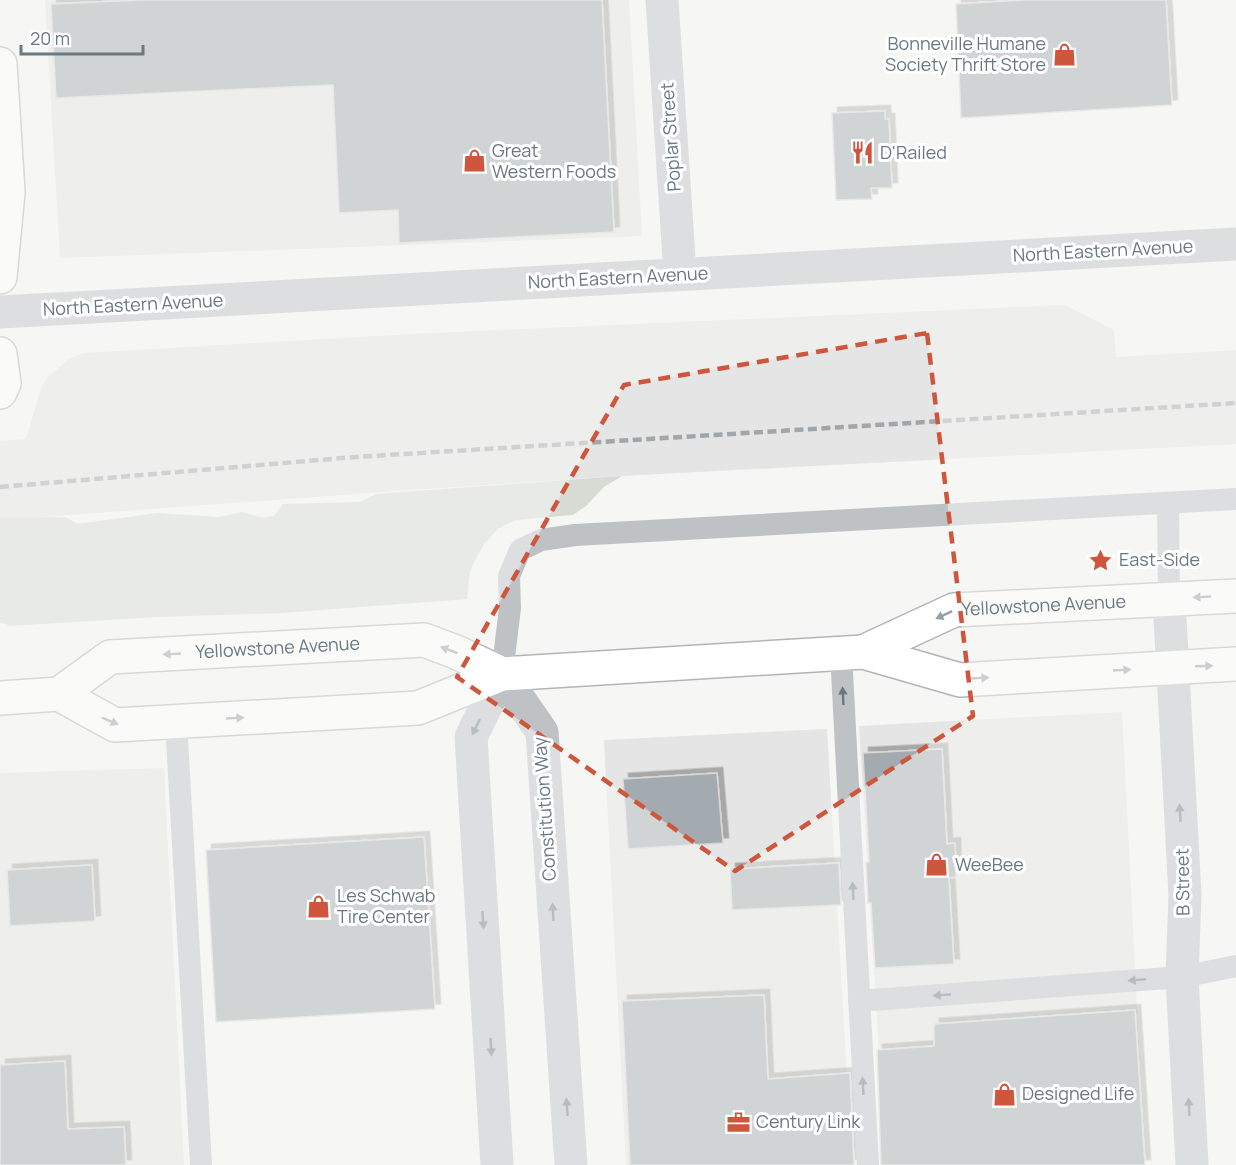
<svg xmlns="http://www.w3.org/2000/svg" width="1236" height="1165" viewBox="0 0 1236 1165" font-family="Manrope,sans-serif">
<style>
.built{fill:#e4e5e4}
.green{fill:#d6dbd3}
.building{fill:#a4abb0;stroke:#d8d8d6;stroke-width:1.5;filter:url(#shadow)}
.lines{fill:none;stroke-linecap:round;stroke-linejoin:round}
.secondary-casing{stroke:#b1b6b9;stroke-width:36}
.highway-casing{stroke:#b2b5b8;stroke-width:36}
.lane{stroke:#bec2c5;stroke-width:22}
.street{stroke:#bec2c5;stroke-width:33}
.secondary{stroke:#fff;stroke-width:33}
.highway{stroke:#fff;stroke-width:33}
.rail{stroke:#a0a6aa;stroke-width:4.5;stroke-dasharray:9 4.5;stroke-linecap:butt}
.oneway{fill:#96a0a7}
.oneway2{fill:#697881}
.marked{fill:none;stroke:#ce563c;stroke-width:4.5;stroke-dasharray:12 8;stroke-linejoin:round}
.labels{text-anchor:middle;stroke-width:6;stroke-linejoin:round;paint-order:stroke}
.poi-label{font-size:18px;fill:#697881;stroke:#fff;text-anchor:start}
.street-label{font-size:18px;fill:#697881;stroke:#fff}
</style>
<defs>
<filter id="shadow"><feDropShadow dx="5.5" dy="-5.5" stdDeviation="0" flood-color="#0004"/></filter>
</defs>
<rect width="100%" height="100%" fill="#f6f6f4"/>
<!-- built -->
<g class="built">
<path d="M 45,0 L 629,0 L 642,236 L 60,258 Z"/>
<path d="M 1065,305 L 1114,330 L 1116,357 L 1236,350 L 1236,444 L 622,476 L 410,490 L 0,520 L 0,441 L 26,439 L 41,388 L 48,377 L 69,359 L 84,353 L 411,334 Z"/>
<path d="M 1122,712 L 1145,1165 L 886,1165 L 859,726 Z"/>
<path d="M 827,729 L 852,1165 L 626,1165 L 604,740 Z"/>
<path d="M 164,768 L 184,1165 L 0,1165 L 0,773 Z"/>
</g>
<!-- green -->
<path class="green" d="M 622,476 L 604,487 L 586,506 L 573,515 L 516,520 L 499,528 L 484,544 L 473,564 L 470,572 L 467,599 L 281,613 L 158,617 L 8,626 L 7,624 L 0,623 L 0,518 L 65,517 L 78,524 L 157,513 L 219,517 L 242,512 L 263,518 L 274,516 L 283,504 L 360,502 L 376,494 Z"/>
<!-- building -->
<g class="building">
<path d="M 141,0 L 602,0 L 614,232 L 399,243 L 398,210 L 339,213 L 333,85 L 56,98 L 51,4 Z"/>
<path d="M 1024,0 L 1166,0 L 1172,105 L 961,118 L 956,4 Z"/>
<path d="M 885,111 L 885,119 L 889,119 L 892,188 L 871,188 L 872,199 L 836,200 L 832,113 Z"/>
<path d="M 942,749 L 947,844 L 955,843 L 956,877 L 949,878 L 954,964 L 875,968 L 871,903 L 868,903 L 866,862 L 869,862 L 863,753 Z"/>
<path d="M 717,773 L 723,843 L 628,849 L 623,779 Z"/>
<path d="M 424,837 L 435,1009 L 216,1022 L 206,850 Z"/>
<path d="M 839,863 L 841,905 L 732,910 L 730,869 Z"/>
<path d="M 92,865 L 95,921 L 10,926 L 7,870 Z"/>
<path d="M 764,995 L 768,1079 L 850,1073 L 854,1165 L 630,1165 L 622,1001 Z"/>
<path d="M 1135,1010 L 1145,1165 L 881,1165 L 877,1050 L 934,1046 L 934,1024 Z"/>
<path d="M 65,1061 L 68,1129 L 124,1127 L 126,1165 L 0,1165 L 0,1065 Z"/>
</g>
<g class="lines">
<defs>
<g id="secondary">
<path d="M 0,64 L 8,192 L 0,277"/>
<path d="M 0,354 L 4,383 L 0,392"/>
</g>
<g id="highway">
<path id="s1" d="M 863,652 L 954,610 L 1236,596"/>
<path d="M 59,694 L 115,725 L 418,708 L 502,674 L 863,652 L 960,680 L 1236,664"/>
<path id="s2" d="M 0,698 L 59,694 L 110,657 L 424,640 L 456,652 L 502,674"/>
</g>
</defs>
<!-- secondary casing -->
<use href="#secondary" class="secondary-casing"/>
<!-- highway casing -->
<use href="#highway" class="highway-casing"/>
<!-- lane -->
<g class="lane">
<path d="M 1168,503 L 1169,599"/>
<path d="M 841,653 L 868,1165"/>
<path d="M 502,674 L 510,608 L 509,576 L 520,550 L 541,540 L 575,535 L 1236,499"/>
<path d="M 176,721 L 201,1165"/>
<path d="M 859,1001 L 1182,977 L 1236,966"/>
</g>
<!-- street -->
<g class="street">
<path d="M 662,0 L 680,274"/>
<path d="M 0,312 L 1236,244"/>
<path d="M 1169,599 L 1185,895 L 1182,977 L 1192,1165"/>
<path d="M 497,1165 L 471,737 L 502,674 L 542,732 L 571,1165"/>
</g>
<!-- secondary -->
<use href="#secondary" class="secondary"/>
<!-- highway -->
<use href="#highway" class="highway"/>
<!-- rail -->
<path class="rail" d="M 0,487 L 355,457 L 1236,403"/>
</g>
<!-- one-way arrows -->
<defs><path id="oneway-solid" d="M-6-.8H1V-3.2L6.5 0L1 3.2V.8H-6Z" transform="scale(1.5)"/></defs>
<g class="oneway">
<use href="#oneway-solid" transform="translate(1202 597) rotate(177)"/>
<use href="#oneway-solid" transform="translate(944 615) rotate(155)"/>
<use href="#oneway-solid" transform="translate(449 650) rotate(-159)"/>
<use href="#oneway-solid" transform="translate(172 654) rotate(177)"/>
<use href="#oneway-solid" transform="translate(1204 666) rotate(-2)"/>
<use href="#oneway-solid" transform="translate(1122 670) rotate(-3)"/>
<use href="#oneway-solid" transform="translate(980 678) rotate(-3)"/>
<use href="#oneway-solid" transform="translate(235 718) rotate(-3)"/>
<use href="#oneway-solid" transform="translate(110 721) rotate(23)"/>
</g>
<g class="oneway2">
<use href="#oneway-solid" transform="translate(843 696) rotate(-93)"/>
<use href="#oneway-solid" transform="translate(476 727) rotate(116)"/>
<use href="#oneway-solid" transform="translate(1180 813) rotate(-93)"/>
<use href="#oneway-solid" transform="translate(853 891) rotate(-93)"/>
<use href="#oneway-solid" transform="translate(553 912) rotate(-93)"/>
<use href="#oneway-solid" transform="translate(483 920) rotate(86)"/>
<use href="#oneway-solid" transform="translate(1137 980) rotate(175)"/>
<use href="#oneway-solid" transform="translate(942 995) rotate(176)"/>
<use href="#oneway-solid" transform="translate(491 1047) rotate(87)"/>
<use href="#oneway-solid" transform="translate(863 1086) rotate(-93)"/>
<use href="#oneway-solid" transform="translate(567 1107) rotate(-94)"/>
<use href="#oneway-solid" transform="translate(1189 1107) rotate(-93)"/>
</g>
<!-- marked area -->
<path d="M0 0H1236V1165H0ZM 927,333 L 973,716 L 735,871 L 457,677 L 624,385 Z" fill="#f6f6f4" fill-opacity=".55" fill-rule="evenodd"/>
<path class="marked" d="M 927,333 L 973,716 L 735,871 L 457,677 L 624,385 Z"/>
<!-- icons -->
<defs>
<symbol id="shop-bare" viewBox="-9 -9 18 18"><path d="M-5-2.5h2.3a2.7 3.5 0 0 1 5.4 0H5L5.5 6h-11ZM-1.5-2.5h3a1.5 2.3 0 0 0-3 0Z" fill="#ce563c" stroke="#fff" stroke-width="2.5" paint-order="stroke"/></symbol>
<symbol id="restaurant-bare" viewBox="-9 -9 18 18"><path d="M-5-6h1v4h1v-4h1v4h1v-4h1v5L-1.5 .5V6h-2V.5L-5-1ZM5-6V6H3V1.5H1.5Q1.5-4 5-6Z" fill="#ce563c" stroke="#fff" stroke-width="2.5" paint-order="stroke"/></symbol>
<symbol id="sight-bare" viewBox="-9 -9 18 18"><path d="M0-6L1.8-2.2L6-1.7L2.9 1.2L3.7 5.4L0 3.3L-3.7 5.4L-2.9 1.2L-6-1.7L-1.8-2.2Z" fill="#ce563c" stroke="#fff" stroke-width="2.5" paint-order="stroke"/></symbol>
<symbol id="office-bare" viewBox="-9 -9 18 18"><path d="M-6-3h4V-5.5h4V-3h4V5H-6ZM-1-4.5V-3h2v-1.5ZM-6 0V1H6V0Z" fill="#ce563c" stroke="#fff" stroke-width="2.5" paint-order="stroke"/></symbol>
</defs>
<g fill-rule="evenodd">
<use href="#shop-bare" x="1048" y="38" width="33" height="33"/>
<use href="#restaurant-bare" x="846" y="136" width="33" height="33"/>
<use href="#shop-bare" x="458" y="144" width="33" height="33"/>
<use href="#sight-bare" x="1084" y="544" width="33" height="33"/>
<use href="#shop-bare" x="920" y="848" width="33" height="33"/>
<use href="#shop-bare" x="302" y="890" width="33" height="33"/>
<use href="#shop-bare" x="988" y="1078" width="33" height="33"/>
<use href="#office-bare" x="722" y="1106" width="33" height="33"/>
</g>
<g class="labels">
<!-- poi labels -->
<g class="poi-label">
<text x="1046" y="50" text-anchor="end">Bonneville Humane<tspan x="1046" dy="21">Society Thrift Store</tspan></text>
<text x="492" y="157">Great<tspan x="492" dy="21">Western Foods</tspan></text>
<text x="880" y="159">D'Railed</text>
<text x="1119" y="566">East-Side</text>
<text x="955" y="871">WeeBee</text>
<text x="337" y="902">Les Schwab<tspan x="337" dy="21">Tire Center</tspan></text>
<text x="1022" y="1100">Designed Life</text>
<text x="756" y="1128">Century Link</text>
</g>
<!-- street labels -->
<g class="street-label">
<text transform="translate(671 137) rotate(-94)" y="6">Poplar Street</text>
<text transform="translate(1103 251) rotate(-3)" y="6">North Eastern Avenue</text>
<text transform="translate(618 278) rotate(-3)" y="6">North Eastern Avenue</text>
<text transform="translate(133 305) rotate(-3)" y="6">North Eastern Avenue</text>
<text dy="6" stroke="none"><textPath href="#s1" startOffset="190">Yellowstone Avenue</textPath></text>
<text dy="6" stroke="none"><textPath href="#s2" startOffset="290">Yellowstone Avenue</textPath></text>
<text transform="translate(545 809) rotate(-94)" y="6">Constitution Way</text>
<text transform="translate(1183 882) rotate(-91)" y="6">B Street</text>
</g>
</g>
<!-- scale -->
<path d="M21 45v9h122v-9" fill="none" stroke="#697881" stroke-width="3"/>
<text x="30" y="45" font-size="18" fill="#697881" stroke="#ffffff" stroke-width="4.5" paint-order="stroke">20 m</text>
</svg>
